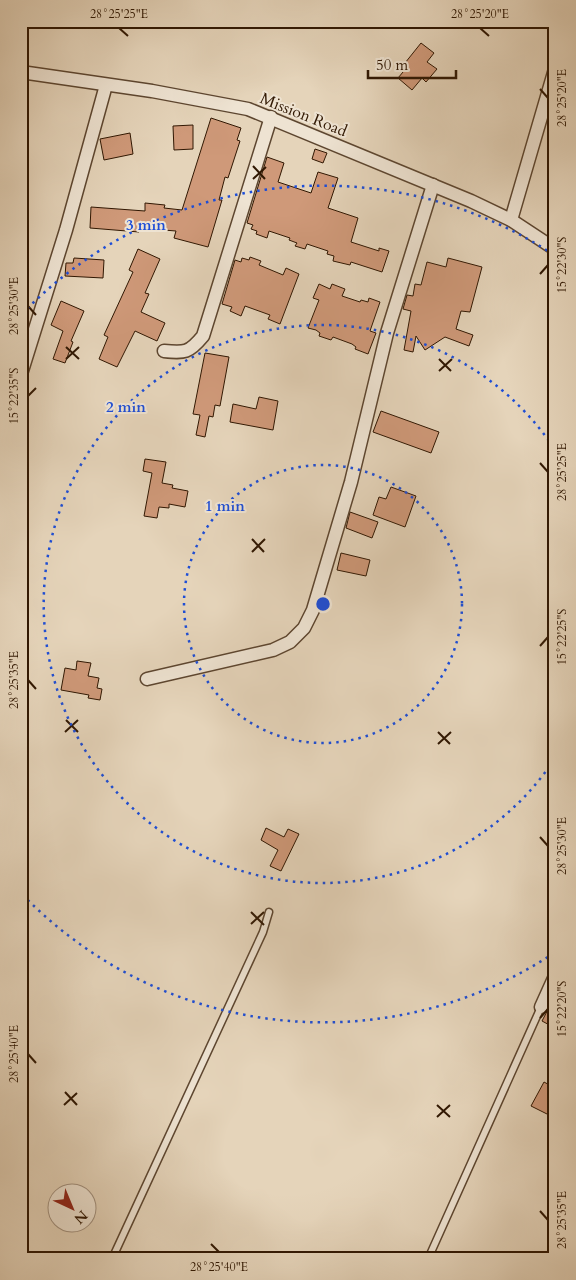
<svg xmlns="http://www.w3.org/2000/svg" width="576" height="1280" viewBox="0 0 576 1280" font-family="Cardo,serif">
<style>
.building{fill:#cf9979;stroke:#301702}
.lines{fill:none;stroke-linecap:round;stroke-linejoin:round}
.service-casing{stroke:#5d4630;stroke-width:9}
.minor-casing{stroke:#5d4630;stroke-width:15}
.service{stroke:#eee3d2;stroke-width:6}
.minor{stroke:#eee3d2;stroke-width:12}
.ticks{fill:none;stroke:#301702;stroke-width:2}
.ring{fill:none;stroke:#1d4ed8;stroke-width:2.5;stroke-dasharray:2.5 5}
.labels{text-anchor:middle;stroke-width:4;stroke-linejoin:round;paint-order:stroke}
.street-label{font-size:16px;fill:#301702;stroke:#eee3d2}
.centre{fill:#1d4ed8;stroke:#eee3d2;stroke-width:2.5}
.ring-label{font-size:15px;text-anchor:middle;font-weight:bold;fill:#1d4ed8;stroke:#eee3d2;stroke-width:4;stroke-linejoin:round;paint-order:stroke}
.neatline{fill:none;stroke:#301702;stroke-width:2}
.ticks-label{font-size:12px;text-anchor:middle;fill:#301702}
</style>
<rect width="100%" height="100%" fill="#e5d4ba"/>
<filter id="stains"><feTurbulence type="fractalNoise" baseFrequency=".004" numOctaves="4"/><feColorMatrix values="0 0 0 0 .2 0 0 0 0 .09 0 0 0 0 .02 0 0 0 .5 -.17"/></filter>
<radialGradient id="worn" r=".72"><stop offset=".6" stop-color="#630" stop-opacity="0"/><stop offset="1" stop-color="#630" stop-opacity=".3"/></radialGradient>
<!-- building -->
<g class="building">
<path d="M 421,43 L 434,53 L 427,62 L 437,69 L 426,82 L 422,78 L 412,90 L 398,78 L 408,66 L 405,63 Z"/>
<path d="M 211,118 L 241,128 L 237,140 L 240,141 L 228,178 L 225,177 L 219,200 L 222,200 L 208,247 L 174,238 L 176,231 L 139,228 L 139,232 L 90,228 L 91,207 L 145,211 L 145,203 L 165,205 L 164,208 L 182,210 Z"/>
<path d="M 193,125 L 193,149 L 174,150 L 173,126 Z"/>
<path d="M 130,133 L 133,154 L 104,160 L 100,139 Z"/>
<path d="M 315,149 L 327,153 L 323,163 L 312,159 Z"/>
<path d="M 267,157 L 284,163 L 278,182 L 311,193 L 318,172 L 338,178 L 328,208 L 358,218 L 351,242 L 379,251 L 379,248 L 389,251 L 382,272 L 351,262 L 350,265 L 333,261 L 334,256 L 327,254 L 328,251 L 307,244 L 305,249 L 295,246 L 297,243 L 289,240 L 290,238 L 269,231 L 267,238 L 256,234 L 257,231 L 251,229 L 253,225 L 247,223 Z"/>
<path d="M 138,249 L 160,259 L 145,293 L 149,294 L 141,312 L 165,323 L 157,341 L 135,331 L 117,367 L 99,359 L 108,337 L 104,335 L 133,272 L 129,270 Z"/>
<path d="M 250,257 L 261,261 L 259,265 L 283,275 L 286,268 L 299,274 L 280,324 L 268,319 L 270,315 L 245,306 L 241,316 L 230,311 L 232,307 L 222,304 L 235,260 L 241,262 L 242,258 L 249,260 Z"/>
<path d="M 74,258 L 104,260 L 103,278 L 65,276 L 66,263 L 73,263 Z"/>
<path d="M 448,258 L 482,267 L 470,312 L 461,311 L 456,329 L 473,335 L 469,346 L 445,337 L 425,350 L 416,336 L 413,352 L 404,350 L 411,311 L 403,309 L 407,295 L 413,296 L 415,284 L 421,285 L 427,262 L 446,267 Z"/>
<path d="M 319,284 L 330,289 L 332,284 L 345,289 L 342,296 L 360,302 L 361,300 L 368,302 L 369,298 L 380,302 L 370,331 L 376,333 L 368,354 L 355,349 L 356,347 L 352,344 L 333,337 L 331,340 L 319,336 L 320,333 L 316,330 L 308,328 L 319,300 L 313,298 Z"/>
<path d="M 61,301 L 84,311 L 71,341 L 73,342 L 65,363 L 53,359 L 63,331 L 51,325 Z"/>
<path d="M 205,353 L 229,357 L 220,406 L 215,405 L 213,417 L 209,416 L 205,437 L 196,435 L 200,415 L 193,414 Z"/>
<path d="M 259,397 L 278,401 L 273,430 L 230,422 L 233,404 L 256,409 Z"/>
<path d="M 381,411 L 439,432 L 431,453 L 373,432 Z"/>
<path d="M 145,459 L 166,462 L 162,483 L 173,485 L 172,488 L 188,491 L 185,507 L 169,504 L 169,508 L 159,507 L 157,518 L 144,516 L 152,473 L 143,471 Z"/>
<path d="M 391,487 L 416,496 L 405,527 L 373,515 L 379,497 L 386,499 Z"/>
<path d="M 350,512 L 378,522 L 372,538 L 346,528 Z"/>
<path d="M 341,553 L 370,560 L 366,576 L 337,570 Z"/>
<path d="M 77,661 L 91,663 L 88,676 L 99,678 L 97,688 L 102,689 L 100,700 L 88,698 L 89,695 L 61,690 L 65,668 L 76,670 Z"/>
<path d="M 266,828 L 284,837 L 288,829 L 299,834 L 281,871 L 270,866 L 278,850 L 261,840 Z"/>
<path d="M 555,996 L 555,1028 L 542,1021 Z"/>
<path d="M 544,1082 L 555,1088 L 555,1118 L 531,1106 Z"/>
</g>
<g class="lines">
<defs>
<g id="service">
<path d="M 112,1259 L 263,932 L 269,912"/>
<path d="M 428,1259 L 541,1007"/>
</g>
<g id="minor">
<path d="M 21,72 L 152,91 L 248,109 L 471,201 L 511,220 L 555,249"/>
<path d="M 511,220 L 555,69"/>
<path d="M 164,351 C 185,353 189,353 203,336 L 271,117"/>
<path d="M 21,374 L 66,230 L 106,85"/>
<path d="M 147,679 L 273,650 L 290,642 L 304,628 L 313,610 L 351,482 L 387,333 L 433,185"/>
<path d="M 541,1007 L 555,976"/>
</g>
</defs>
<!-- service casing -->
<use href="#service" class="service-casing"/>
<!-- minor casing -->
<use href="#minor" class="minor-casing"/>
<!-- service -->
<use href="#service" class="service"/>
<!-- minor -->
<use href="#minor" class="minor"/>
</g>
<!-- ticks -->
<path class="ticks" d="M 119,28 L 128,36M 480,28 L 489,36M 540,89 L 548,98M 253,166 L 265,179M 253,179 L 266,167M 540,274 L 548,265M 28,306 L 36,315M 66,347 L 79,359M 66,359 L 79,347M 439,359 L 451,371M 439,371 L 452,359M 28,396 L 36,388M 540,463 L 548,472M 252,539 L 264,552M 252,552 L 265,539M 540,646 L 548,637M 28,680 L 36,689M 66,720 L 78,732M 65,732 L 78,720M 438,732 L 450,744M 438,744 L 451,732M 540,837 L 548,846M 251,912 L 264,925M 251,924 L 264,912M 540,1018 L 548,1009M 28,1054 L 36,1063M 65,1092 L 77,1105M 64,1105 L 77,1093M 437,1105 L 450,1117M 437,1117 L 450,1105M 540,1211 L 548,1220M 211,1244 L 219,1252"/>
<!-- distance rings -->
<g class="ring">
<circle cx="323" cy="604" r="139"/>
<path d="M554 760A279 279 0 1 1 554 448"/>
<path d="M554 953A418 418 0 0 1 22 894M22 314A418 418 0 0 1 554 255"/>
</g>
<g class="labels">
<!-- street labels -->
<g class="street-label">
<text transform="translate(304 114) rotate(22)" y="6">Mission Road</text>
</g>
</g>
<circle cx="323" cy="604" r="8" class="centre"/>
<g class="ring-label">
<text x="146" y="230">3 min</text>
<text x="126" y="412">2 min</text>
<text x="225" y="511">1 min</text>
</g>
<!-- margin -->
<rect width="576" height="1280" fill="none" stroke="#e5d4ba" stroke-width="55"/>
<!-- north arrow -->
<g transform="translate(72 1208) rotate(136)"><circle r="24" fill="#eee3d2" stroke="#a2917f"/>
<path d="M0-4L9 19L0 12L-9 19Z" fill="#8f2418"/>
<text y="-8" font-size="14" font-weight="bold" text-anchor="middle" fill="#301702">N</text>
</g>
<!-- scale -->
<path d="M368 70v8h88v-8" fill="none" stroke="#301702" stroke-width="2.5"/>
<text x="376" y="70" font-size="15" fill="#301702" stroke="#eee3d2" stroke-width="4" paint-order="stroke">50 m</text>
<rect x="28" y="28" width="520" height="1224" class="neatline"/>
<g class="ticks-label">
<text x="119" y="18">28°25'25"E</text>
<text x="480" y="18">28°25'20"E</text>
<text transform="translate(562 98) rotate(-90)" y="4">28°25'20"E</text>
<text transform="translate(562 265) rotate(-90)" y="4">15°22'30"S</text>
<text transform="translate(14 306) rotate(-90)" y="4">28°25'30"E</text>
<text transform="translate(14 396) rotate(-90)" y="4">15°22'35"S</text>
<text transform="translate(562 472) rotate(-90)" y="4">28°25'25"E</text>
<text transform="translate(562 637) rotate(-90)" y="4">15°22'25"S</text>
<text transform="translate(14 680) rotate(-90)" y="4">28°25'35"E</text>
<text transform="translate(562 846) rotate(-90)" y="4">28°25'30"E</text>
<text transform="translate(562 1009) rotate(-90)" y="4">15°22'20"S</text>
<text transform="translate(14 1054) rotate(-90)" y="4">28°25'40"E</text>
<text transform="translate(562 1220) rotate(-90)" y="4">28°25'35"E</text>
<text x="219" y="1271">28°25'40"E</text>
</g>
<rect width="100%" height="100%" filter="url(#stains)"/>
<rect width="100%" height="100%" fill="url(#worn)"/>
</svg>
